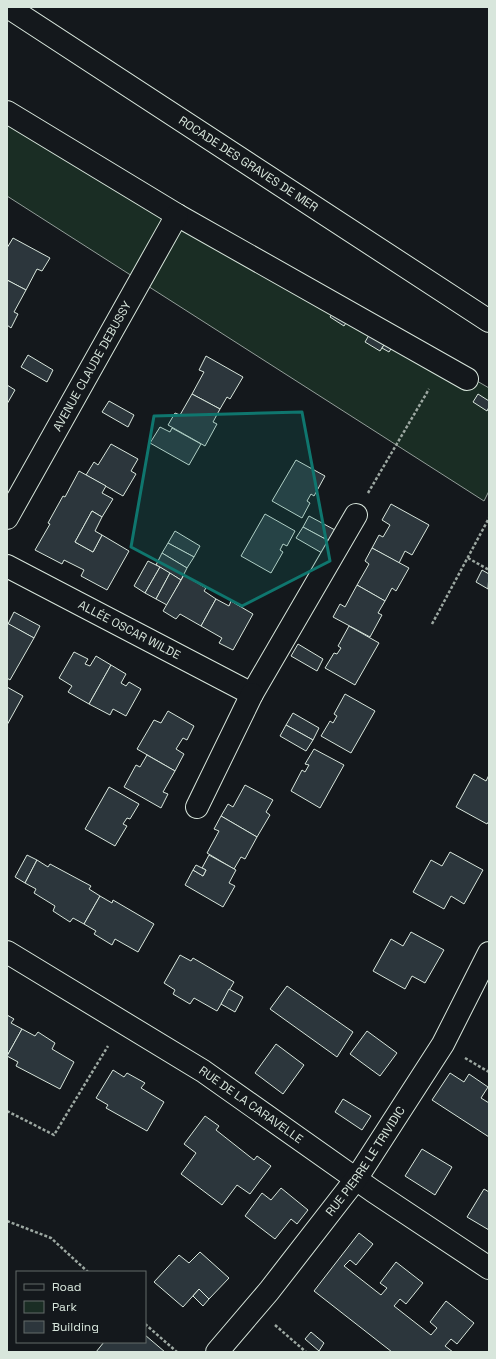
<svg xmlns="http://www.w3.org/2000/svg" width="496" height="1359" viewBox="0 0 496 1359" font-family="'Space Grotesk',sans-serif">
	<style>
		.green { fill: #1a2d24; stroke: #939e99 }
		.building { fill: #2c363c; stroke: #d8e6dc }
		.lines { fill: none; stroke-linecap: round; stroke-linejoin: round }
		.minor-casing { stroke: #d8e6dc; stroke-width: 24 }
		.major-casing { stroke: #d8e6dc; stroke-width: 24 }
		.path { stroke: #9da8a2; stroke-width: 2.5; stroke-dasharray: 3 2; stroke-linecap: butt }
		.minor { stroke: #14181c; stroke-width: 22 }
		.major { stroke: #14181c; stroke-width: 22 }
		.marked { fill: #0f766e; fill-opacity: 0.2; stroke: #0f766e; stroke-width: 3; stroke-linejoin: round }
		.labels { text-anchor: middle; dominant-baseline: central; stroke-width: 3; stroke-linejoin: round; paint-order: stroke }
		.street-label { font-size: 12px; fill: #d8e6dc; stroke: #14181c }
	</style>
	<rect width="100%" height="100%" fill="#14181c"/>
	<!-- green -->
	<polygon class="green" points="7,107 489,388 489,491 484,501 7,196"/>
	<!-- building -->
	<g class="building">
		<polygon points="13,238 50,258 42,271 37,269 26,290 7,280 7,248"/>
		<polygon points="7,280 26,290 14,312 18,314 11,328 7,325"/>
		<polygon points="335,309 349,318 344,326 330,317"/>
		<polygon points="372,330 387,340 380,351 365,342"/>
		<polygon points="387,340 394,344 389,352 382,348"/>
		<polygon points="28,355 53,370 47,382 21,367"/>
		<polygon points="206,356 243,377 230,399 227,397 220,409 192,394 204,372 199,370"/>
		<polygon points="7,385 15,390 7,404"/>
		<polygon points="192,394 220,409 213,422 217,424 205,446 168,425 175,413 180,415"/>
		<polygon points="478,394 489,401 489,407 487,411 473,402"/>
		<polygon points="109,401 134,415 128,427 102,412"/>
		<polygon points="160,427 170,432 172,428 201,444 189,465 150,443"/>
		<polygon points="111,444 138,459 131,471 136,474 123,496 86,475 94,462 98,465"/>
		<polygon points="296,460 325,476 314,496 311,494 307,501 310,503 302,518 272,501"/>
		<polygon points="79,471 106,486 102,493 113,499 102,517 92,511 75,542 93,552 102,535 129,551 107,590 81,576 84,570 64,560 62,564 35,550 50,524 48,523 63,496 65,497"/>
		<polygon points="391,504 429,525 412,555 405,551 399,563 372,548 379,535 383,537 390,525 382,520"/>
		<polygon points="92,511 102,517 95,531 102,535 93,552 75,542"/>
		<polygon points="265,514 295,531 287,546 283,544 280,550 283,552 271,573 241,556"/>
		<polygon points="309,516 335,530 329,541 303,527"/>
		<polygon points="303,527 329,541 322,553 296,538"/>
		<polygon points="175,531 200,546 194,557 168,543"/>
		<polygon points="168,543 194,557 187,568 162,553"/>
		<polygon points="372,548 409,568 396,591 392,588 385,601 357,585 369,564 365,561"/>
		<polygon points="162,553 187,568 181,580 156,565"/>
		<polygon points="148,561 160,567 145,593 134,586"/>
		<polygon points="160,567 170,573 156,599 145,593"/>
		<polygon points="482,570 489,574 488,589 476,582"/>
		<polygon points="170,573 181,580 167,605 156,599"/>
		<polygon points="184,575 206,588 204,591 216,599 201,626 180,614 176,619 163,611"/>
		<polygon points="357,585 385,601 378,613 382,615 370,637 333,617 340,604 345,607"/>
		<polygon points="216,599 229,606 231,601 253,614 233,650 219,643 222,638 201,626"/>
		<polygon points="14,612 40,626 34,638 8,624"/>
		<polygon points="7,623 34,638 10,680 7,678"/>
		<polygon points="349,626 379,643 355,685 325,668 334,653 337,654 341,648 338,646"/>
		<polygon points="298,644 323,659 317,671 291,656"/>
		<polygon points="74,652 88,659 85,664 90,666 96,656 111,665 89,704 68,692 72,686 59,678"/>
		<polygon points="111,665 126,674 121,683 126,686 129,682 141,689 126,716 113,709 110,715 89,704"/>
		<polygon points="7,687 23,696 7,725"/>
		<polygon points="345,694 375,711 351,753 321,736 330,721 333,723 337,716 334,714"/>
		<polygon points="168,711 194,726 187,740 183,738 176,749 184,754 175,771 137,749 154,720 161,723"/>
		<polygon points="293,713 319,728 313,740 286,725"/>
		<polygon points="286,725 313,740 306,751 280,736"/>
		<polygon points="314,749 344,765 320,808 291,791 302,770 305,772 309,765 305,764"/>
		<polygon points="147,755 175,771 163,792 168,794 161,808 124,787 136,765 140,767"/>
		<polygon points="474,774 486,781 489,775 489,821 487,824 456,807"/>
		<polygon points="245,785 273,800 266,812 270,815 257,837 221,816 228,804 233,807"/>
		<polygon points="109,787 139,804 130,819 127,818 123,824 127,826 115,846 85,829"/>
		<polygon points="221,816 257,837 245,859 241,857 234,869 207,853 219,831 214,829"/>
		<polygon points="450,852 483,870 464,904 451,896 444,909 413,892 431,860 442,866"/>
		<polygon points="27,855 37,860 25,883 15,877"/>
		<polygon points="209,855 236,870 229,883 235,886 223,907 185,885 193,870 203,876 206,870 202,868"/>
		<polygon points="37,860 48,867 50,864 91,886 89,889 100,896 84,924 73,918 70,922 53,911 55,906 34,893 36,889 25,883"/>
		<polygon points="196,865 206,870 203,876 193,870"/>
		<polygon points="100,896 112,903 113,900 154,924 138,952 115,939 112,945 94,934 96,931 84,924"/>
		<polygon points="411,932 444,950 425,983 412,976 405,989 373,971 391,939 403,946"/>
		<polygon points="180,955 191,961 193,958 234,982 217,1011 194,998 190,1004 173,994 175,990 164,983"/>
		<polygon points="287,986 353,1032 337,1057 270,1009"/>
		<polygon points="229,989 243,997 235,1012 221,1004"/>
		<polygon points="7,1015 14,1019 11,1023 22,1029 7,1056"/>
		<polygon points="22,1029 35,1036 38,1032 55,1043 52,1049 74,1062 60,1089 16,1066 18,1062 7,1056"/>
		<polygon points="367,1031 397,1053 380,1076 350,1054"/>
		<polygon points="276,1044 304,1065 283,1094 255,1073"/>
		<polygon points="113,1070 124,1077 127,1073 145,1083 141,1088 164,1102 147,1131 106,1108 108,1105 96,1098"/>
		<polygon points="450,1073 464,1082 469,1074 488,1087 481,1098 489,1103 489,1137 432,1100"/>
		<polygon points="343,1099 371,1116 362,1130 335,1112"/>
		<polygon points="205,1116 219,1126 216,1130 254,1160 257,1156 271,1166 250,1194 237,1185 222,1205 181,1174 196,1153 184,1144"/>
		<polygon points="422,1149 452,1167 435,1195 405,1176"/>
		<polygon points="281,1188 308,1210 297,1224 291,1219 275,1239 245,1216 262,1193 271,1200"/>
		<polygon points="484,1189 489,1192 489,1230 467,1217"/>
		<polygon points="359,1233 373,1244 356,1265 350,1260 344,1266 381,1295 387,1288 380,1283 396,1262 423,1283 406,1304 400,1299 394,1306 431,1335 437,1328 430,1322 446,1301 474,1323 457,1344 451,1339 445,1346 453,1352 392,1352 314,1291"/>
		<polygon points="200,1252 229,1278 209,1299 199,1289 183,1307 154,1282 179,1255 189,1263"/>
		<polygon points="199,1289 209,1299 203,1306 193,1296"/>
		<polygon points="311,1332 324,1343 319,1351 305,1339"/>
		<polygon points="145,1335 165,1352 96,1352 104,1342 145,1342"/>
	</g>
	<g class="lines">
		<defs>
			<g id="minor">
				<polyline points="7,112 177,215 467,379"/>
				<path id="s1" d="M7,518l170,-303"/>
				<path id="s2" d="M7,566l245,128 104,-179"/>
				<polyline points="197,807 252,694"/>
				<path id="s3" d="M7,952l196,119 170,120 116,77"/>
				<path id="s4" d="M217,1352l52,-61 87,-112 87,-135 46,-91"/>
			</g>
			<g id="major">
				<path id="s5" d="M8,7l481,314"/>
			</g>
		</defs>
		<!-- minor casing -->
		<use href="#minor" class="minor-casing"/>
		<!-- major casing -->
		<use href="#major" class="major-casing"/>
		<!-- path -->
		<g class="path">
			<polyline points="368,493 429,389"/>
			<polyline points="468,558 489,570"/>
			<polyline points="432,624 489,518"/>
			<polyline points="465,1058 489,1072"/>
			<polyline points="7,1111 54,1135 108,1046"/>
			<polyline points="7,1221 51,1238 88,1272"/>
			<polyline points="145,1324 177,1352"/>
			<polyline points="275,1325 306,1352"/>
		</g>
		<!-- minor -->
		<use href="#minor" class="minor"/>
		<!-- major -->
		<use href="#major" class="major"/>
	</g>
	<!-- marked area -->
	<path class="marked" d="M302,412l28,149 -88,45 -111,-59 23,-131z"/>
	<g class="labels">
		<!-- street labels -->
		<g class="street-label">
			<text stroke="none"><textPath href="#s5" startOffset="287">ROCADE DES GRAVES DE MER</textPath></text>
			<text stroke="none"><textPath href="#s1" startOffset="174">AVENUE CLAUDE DEBUSSY</textPath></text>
			<text stroke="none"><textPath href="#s2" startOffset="138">ALLÉE OSCAR WILDE</textPath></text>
			<text stroke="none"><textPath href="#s3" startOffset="288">RUE DE LA CARAVELLE</textPath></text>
			<text stroke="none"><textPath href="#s4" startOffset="242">RUE PIERRE LE TRIVIDIC</textPath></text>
		</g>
	</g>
	<!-- border -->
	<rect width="496" height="1359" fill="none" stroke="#d8e6dc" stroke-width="16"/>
	<!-- legend -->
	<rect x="16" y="1271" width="130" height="72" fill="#14181c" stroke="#626a69"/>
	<rect x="24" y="1284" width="20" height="6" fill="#14181c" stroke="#626a69"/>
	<text x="52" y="1291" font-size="12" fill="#d8e6dc">Road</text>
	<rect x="24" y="1301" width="20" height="12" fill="#1a2d24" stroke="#626a69"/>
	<text x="52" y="1311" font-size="12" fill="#d8e6dc">Park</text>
	<rect x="24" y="1321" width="20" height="12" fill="#2c363c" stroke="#626a69"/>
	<text x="52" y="1331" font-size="12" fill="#d8e6dc">Building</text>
</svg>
